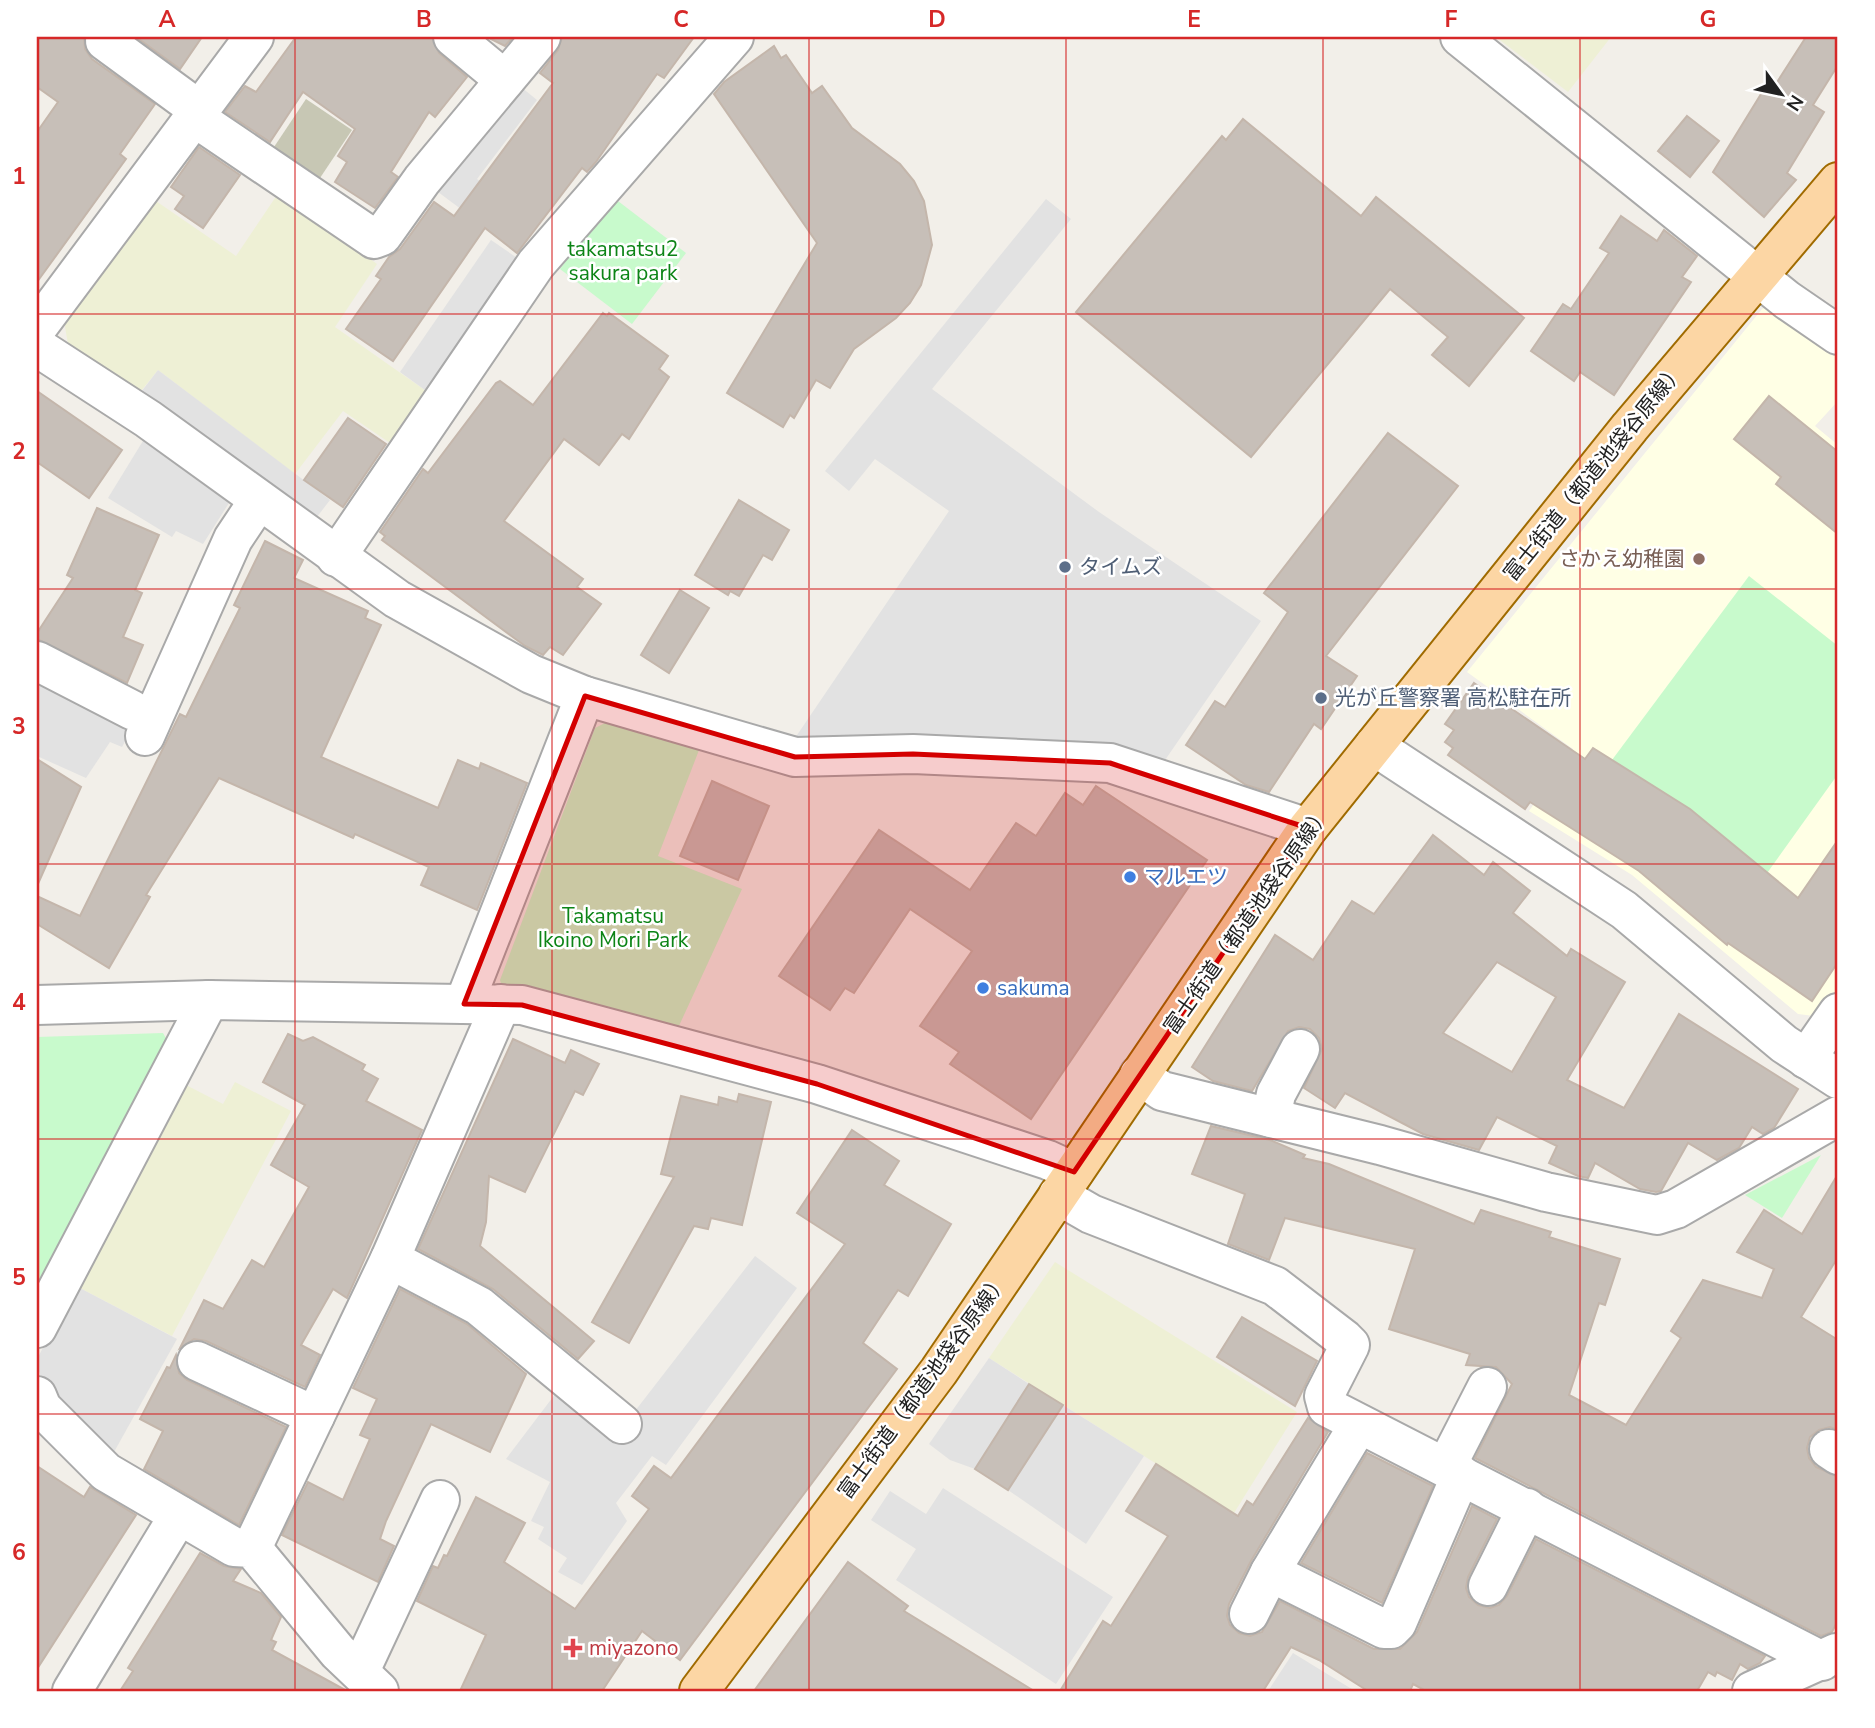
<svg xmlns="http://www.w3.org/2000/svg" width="1875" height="1728" viewBox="0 0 1875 1728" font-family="'Nunito Sans','Noto Sans JP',sans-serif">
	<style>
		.education { fill: #ffffe5 }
		.construction { fill: #c7c7b4 }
		.farmland { fill: #eef0d5 }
		.park { fill: #c8facc }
		.parking { fill: #e2e2e2 }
		.building { fill: #c7bfb8; stroke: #c4b6ab; stroke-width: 2; fill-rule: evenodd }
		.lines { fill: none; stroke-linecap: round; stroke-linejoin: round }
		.minor-casing { stroke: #a9a9a9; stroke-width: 42 }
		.major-casing { stroke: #a06b00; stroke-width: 42 }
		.minor { stroke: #fff; stroke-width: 38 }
		.major { stroke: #fcd6a4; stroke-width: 38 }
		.marked { fill: #d40000; fill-opacity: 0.2; stroke: #d40000; stroke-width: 5; stroke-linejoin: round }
		.grid { fill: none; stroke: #d62828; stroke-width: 2; stroke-opacity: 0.55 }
		.education-dot { fill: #8d6e63; stroke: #fff; stroke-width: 2.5 }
		.service-dot { fill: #5c6f8a; stroke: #fff; stroke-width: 2.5 }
		.shop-dot { fill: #3f7fe0; stroke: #fff; stroke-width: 2.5 }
		.health-dot { fill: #e0444e; stroke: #fff; stroke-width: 2.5 }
		.labels { text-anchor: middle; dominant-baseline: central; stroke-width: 5; stroke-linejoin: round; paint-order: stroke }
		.park-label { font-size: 21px; fill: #0c8416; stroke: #fff }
		.street-label { font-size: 21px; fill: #222; stroke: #fff }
		.education-label { font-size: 21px; fill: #785e54; stroke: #fff; text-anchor: end }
		.service-label { font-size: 21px; fill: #4e5e75; stroke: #fff; text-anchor: start }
		.shop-label { font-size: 21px; fill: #366cbe; stroke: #fff; text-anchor: start }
		.health-label { font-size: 21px; fill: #be3a42; stroke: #fff; text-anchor: start }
		.neatline { fill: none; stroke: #d62828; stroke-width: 2.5 }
		.grid-label { font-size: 23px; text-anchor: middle; font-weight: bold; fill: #d62828 }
	</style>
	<rect width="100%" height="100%" fill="#f2efe9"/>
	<!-- education -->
	<polygon class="education" points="1773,305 1838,351 1838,401 1815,426 1838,445 1838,1019 1798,1014 1632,875 1529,811 1573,749 1467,672 1762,309"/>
	<!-- construction -->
	<polygon class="construction" points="306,99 352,130 316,184 270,153"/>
	<!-- farmland -->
	<g class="farmland">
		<polygon points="1496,37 1611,37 1568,92"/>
		<polygon points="279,192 377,264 335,327 429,393 393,445 343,411 295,474 158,370 137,396 69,350 64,321 153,199 236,256"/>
		<polygon points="235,1082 291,1111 172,1336 76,1286 184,1084 223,1104"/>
		<polygon points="1055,1262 1297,1412 1234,1513 989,1358"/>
	</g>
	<!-- park -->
	<g class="park">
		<polygon points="614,198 686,253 632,324 560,269"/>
		<polygon points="1749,576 1838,646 1838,774 1765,876 1609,764"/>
		<polygon points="609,721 701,745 658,856 742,889 678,1028 503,990 500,980 595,728"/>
		<polygon points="163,1033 172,1049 37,1306 37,1037"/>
		<polygon points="1821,1155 1782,1218 1745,1195"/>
	</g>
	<!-- parking -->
	<g class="parking">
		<polygon points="515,82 537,100 477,179 501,197 481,224 434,189"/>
		<polygon points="1046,199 1071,219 932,389 1099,512 1261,621 1163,763 793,741 949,511 875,459 849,491 825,471"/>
		<polygon points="491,240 520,260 429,393 400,372"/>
		<polygon points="158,370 330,500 310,526 138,396"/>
		<polygon points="146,436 234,495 203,544 176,531 172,537 108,498"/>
		<polygon points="37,681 130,732 122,747 110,742 86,778 37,756"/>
		<polygon points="755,1256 797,1288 666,1465 652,1456 616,1503 627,1521 582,1585 558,1572 567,1558 538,1539 544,1527 531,1521 550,1482 506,1459 559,1389 618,1433"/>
		<polygon points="76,1286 177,1339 109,1461 48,1399 37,1365 37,1359"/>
		<polygon points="989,1358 1029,1384 975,1469 950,1460 929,1444"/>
		<polygon points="1063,1405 1144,1456 1086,1544 1008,1490"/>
		<polygon points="943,1488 1113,1597 1056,1684 896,1580 916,1549 871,1520 890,1491 926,1514"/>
		<polygon points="1293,1653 1355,1691 1268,1691"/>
	</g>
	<!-- building -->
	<g class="building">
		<polygon points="37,37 84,37 85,49 92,59 155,104 120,154 126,159 37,282 37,132 58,102 37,87"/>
		<polygon points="136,37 202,37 180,69"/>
		<polygon points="296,37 432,37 439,53 467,77 435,117 429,112 391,172 398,177 375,208 335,182 347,162 338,156 355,129 303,92 270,142 225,112 245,86 256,92"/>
		<polygon points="487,37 513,37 505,46"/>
		<polygon points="562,37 694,37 664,78 657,74 596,162 587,172 582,168 517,253 485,228 393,361 346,329 381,279 376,276 389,257 400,249 434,202 454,216 553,83 540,73 558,50"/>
		<polygon points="1806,37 1838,37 1838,65 1813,105 1824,112 1787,173 1796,180 1764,217 1713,172 1766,86 1772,90"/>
		<polygon points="774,46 781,58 786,55 812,93 822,86 852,128 900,164 914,181 924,201 932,245 921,285 910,303 896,318 854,349 830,388 816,380 794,418 790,415 783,427 727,393 817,243 714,94 724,82"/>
		<polygon points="1687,116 1719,141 1690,177 1658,151"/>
		<polygon points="1243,119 1361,216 1376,197 1524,318 1469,386 1432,355 1448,337 1390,289 1251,457 1076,312 1222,136 1226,140"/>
		<polygon points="199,147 240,175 203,228 175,209 184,196 171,187"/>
		<polygon points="1621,216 1657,241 1664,230 1697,256 1682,277 1691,282 1614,395 1580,372 1574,381 1531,351 1563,304 1571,309 1609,253 1600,248"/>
		<polygon points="603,313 607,316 609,313 668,356 659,369 669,377 629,439 622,434 599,465 564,439 504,521 583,579 577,587 601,604 563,655 550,647 543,655 525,646 382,540 385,536 380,532 423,469 428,473 496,383 500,381 533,405"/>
		<polygon points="37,391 122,450 89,498 37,462"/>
		<polygon points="1769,396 1838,452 1838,534 1776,484 1781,477 1734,439"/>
		<polygon points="348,418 386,444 343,507 304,480"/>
		<polygon points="1388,433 1458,486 1326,656 1357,676 1321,729 1314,724 1269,792 1246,785 1186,745 1215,701 1225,707 1288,612 1264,593"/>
		<polygon points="739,500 789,530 772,560 763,555 739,596 730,591 728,595 695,575"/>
		<polygon points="97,508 159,535 135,590 142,593 123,637 143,645 127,683 37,639 37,633 73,578 67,575"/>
		<polygon points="265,541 303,560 294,578 368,611 365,618 381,625 321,757 438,808 458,760 479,769 481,763 527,783 477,910 421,885 429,867 355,834 353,838 219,778 146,895 150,897 109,968 37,924 37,896 80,916 180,714 186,717 221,646 240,608 234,605"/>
		<polygon points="680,590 709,608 669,673 641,655"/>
		<polygon points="1474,683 1585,759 1593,748 1690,809 1798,898 1838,840 1838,962 1812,1001 1728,943 1727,945 1639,871 1530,802 1525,809 1448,755 1453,748 1445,742 1454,730 1445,724"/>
		<polygon points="37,759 81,787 37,886"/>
		<polygon points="712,781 769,806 738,880 680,856"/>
		<polygon points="1096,786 1207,860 1031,1119 950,1064 959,1052 920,1026 972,951 910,909 854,993 845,988 830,1010 779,976 879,830 970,890 1016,823 1036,836 1065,793 1083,805"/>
		<path d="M1433,835l51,40 9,-13 37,29 -17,22 54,43 4,-7 54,33 -58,98 57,28 55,-94 119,75 -24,39 -11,6 -11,-7 -13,21 -22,12 -29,-17 -27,48 -5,1 -16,-3 -45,-26 -7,15 -10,-2 -29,-13 8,-17 -60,-29 -18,33 -56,-16 -78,-41 -10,15 -31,-20 18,-39 -3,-11 -9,-9 -11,-2 -11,4 -36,60 -39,-10 -21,-14 83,-132 38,25 39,-59 22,13zM1497,962l59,35 -44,75 -69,-39z"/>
		<polygon points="288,1034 303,1041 313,1037 365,1065 362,1070 378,1079 366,1101 422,1130 347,1298 333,1289 301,1345 320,1355 305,1387 206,1341 194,1339 180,1348 204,1300 223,1309 252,1260 264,1267 309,1187 271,1165 305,1105 263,1082"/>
		<polygon points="513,1039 565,1063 571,1050 599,1064 583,1095 575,1091 525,1192 489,1176 486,1222 480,1246 594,1341 578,1359 493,1289 418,1249"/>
		<polygon points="739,1094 771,1102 742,1225 711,1218 708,1229 694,1226 629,1343 592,1322 674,1177 661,1174 681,1096 718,1105 719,1097 737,1102"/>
		<polygon points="1211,1126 1270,1140 1305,1155 1303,1158 1329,1164 1474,1224 1481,1210 1551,1232 1549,1237 1620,1259 1605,1305 1599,1303 1569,1395 1626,1425 1681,1338 1671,1331 1703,1280 1762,1298 1774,1269 1737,1252 1764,1210 1802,1234 1838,1174 1838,1257 1801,1317 1838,1340 1838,1430 1830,1427 1819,1430 1810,1437 1807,1448 1809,1458 1816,1467 1838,1477 1838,1620 1832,1632 1821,1636 1475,1458 1512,1384 1496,1367 1466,1365 1470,1354 1389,1329 1415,1249 1285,1218 1269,1260 1228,1244 1245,1194 1192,1174"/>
		<polygon points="852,1130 899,1161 884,1185 951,1224 908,1296 898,1290 863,1343 897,1369 680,1660 642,1631 602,1691 460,1691 486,1635 417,1601 433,1566 438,1568 444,1555 447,1556 476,1497 525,1523 504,1562 575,1609 649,1509 632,1496 654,1466 671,1478 845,1244 797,1213"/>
		<polygon points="400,1289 467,1324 526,1374 490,1452 431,1424 386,1521 380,1539 394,1546 378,1582 282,1535 308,1482 343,1500 370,1439 360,1435 377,1399 353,1388"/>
		<polygon points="1242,1317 1317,1361 1295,1406 1217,1357"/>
		<polygon points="176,1355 179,1373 187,1380 286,1427 239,1525 144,1469 163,1431 140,1419 167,1367 170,1368"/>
		<polygon points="1029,1384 1063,1405 1008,1490 975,1469"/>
		<polygon points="1308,1418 1328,1432 1251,1561 1229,1604 1227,1616 1230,1625 1239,1633 1250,1636 1262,1632 1280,1601 1374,1649 1400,1649 1417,1632 1472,1506 1497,1519 1468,1577 1466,1588 1469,1597 1478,1605 1490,1608 1499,1605 1507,1596 1536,1539 1765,1656 1760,1663 1748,1669 1740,1664 1732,1680 1717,1672 1715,1676 1708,1672 1697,1691 1426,1691 1413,1684 1410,1691 1368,1691 1319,1660 1291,1647 1263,1691 1060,1691 1103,1621 1111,1626 1168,1536 1126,1511 1156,1464 1238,1516 1247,1501 1253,1505"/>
		<polygon points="1367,1453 1433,1486 1382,1603 1301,1563"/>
		<polygon points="37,1466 84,1497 90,1487 136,1515 37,1669"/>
		<polygon points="200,1553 224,1566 241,1569 233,1581 261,1593 281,1617 271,1640 276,1642 272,1650 347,1691 120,1691 133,1671 128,1668"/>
		<polygon points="848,1562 908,1606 904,1611 1034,1691 754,1691"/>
	</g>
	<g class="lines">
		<defs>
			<g id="minor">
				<polyline points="453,37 505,80"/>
				<polyline points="1460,37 1787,300 1838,335"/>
				<polyline points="105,41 199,110"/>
				<polyline points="194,117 374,239 382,236 422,180 541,37"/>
				<polyline points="37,328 254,37"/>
				<polyline points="37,347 148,419 397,599 531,674 585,696 795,757 913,754 1110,763 1308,828"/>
				<polyline points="336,557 536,264 734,37"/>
				<polyline points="37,661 132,710"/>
				<polyline points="145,736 233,539 259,500"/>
				<polyline points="1374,746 1624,910 1784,1044 1838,1079"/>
				<polyline points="464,1004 585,696"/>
				<polyline points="37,1005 209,1000 522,1005 817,1084 1048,1160 1074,1172"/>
				<polyline points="1806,1059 1838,1013"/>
				<polyline points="1139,1075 1162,1091 1380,1145 1546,1192 1657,1215 1676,1209 1838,1116"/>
				<polyline points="1271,1118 1276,1094 1300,1049"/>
				<polyline points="1058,1195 1091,1214 1275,1286 1344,1339 1350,1345 1324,1396 1327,1407 1822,1661"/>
				<polyline points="390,1259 479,1306 622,1424"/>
				<polyline points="37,1328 209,1000"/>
				<polyline points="197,1361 315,1416"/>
				<polyline points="37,1396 42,1408 106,1472 234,1547 252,1548 338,1652 379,1691"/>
				<polyline points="1829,1449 1838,1455"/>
				<polyline points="1446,1467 1487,1387"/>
				<polyline points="252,1548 390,1259 501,1004"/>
				<polyline points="1270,1572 1384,1629 1391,1629 1397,1623 1461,1475"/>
				<polyline points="1488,1586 1527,1508"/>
				<polyline points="1249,1614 1270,1572 1359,1424"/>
				<polyline points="360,1671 440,1500"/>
				<polyline points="72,1691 179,1515"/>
				<polyline points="1752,1691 1836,1653"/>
			</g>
			<polyline id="major" points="699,1691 939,1371 1308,828 1630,427 1838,182"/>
		</defs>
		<!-- minor casing -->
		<use href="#minor" class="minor-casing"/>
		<!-- major casing -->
		<use href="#major" class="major-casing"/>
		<!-- minor -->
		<use href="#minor" class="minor"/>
		<!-- major -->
		<use href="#major" class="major"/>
	</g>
	<!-- marked area -->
	<path class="marked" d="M585,696l210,61 118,-3 197,9 198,65 -234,344 -257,-88 -295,-79 -58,-1z"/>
	<!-- grid -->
	<path class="grid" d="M295,37v1654M552,37v1654M809,37v1654M1066,37v1654M1323,37v1654M1580,37v1654M37,314h1801M37,589h1801M37,864h1801M37,1139h1801M37,1414h1801"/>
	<!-- markers -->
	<circle class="education-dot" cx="1699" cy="559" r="7"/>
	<g class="service-dot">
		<circle cx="1065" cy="567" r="7"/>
		<circle cx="1321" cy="698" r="7"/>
	</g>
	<g class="shop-dot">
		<circle cx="1130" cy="877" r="7"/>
		<circle cx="983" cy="988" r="7"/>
	</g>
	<path class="health-dot" d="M569.5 1637.5h7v7h7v7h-7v7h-7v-7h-7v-7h7z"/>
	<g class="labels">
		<!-- park labels -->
		<g class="park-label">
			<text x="623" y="249">takamatsu2<tspan x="623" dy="24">sakura park</tspan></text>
			<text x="613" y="916">Takamatsu<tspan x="613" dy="24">Ikoino Mori Park</tspan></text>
		</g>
		<!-- street labels -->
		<g class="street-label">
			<text transform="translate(1594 472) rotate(-51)">富士街道（都道池袋谷原線）</text>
			<text transform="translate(1247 920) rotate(-55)">富士街道（都道池袋谷原線）</text>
			<text transform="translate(923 1386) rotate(-54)">富士街道（都道池袋谷原線）</text>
		</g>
		<!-- education labels -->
		<g class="education-label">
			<text x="1685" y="559">さかえ幼稚園</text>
		</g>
		<!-- service labels -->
		<g class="service-label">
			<text x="1079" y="567">タイムズ</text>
			<text x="1335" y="698">光が丘警察署 高松駐在所</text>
		</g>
		<!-- shop labels -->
		<g class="shop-label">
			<text x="1144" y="877">マルエツ</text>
			<text x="997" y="988">sakuma</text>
		</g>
		<!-- health labels -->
		<g class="health-label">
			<text x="589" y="1648">miyazono</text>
		</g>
	</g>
	<!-- border -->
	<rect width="1875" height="1728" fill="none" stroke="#ffffff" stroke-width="77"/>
	<!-- north arrow -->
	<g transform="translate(1781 94) rotate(123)" stroke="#ffffff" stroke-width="5" paint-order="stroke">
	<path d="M0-5L12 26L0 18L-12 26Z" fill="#222222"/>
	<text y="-10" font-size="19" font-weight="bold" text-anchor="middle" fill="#222222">N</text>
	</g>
	<rect x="38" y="38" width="1798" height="1652" class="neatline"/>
	<g class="grid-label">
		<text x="167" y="27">A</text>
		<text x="424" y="27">B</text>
		<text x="681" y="27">C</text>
		<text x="937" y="27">D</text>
		<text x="1194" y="27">E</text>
		<text x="1451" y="27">F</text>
		<text x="1708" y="27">G</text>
		<text x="19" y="184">1</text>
		<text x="19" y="459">2</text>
		<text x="19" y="734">3</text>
		<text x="19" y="1010">4</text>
		<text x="19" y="1285">5</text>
		<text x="19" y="1560">6</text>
	</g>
</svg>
